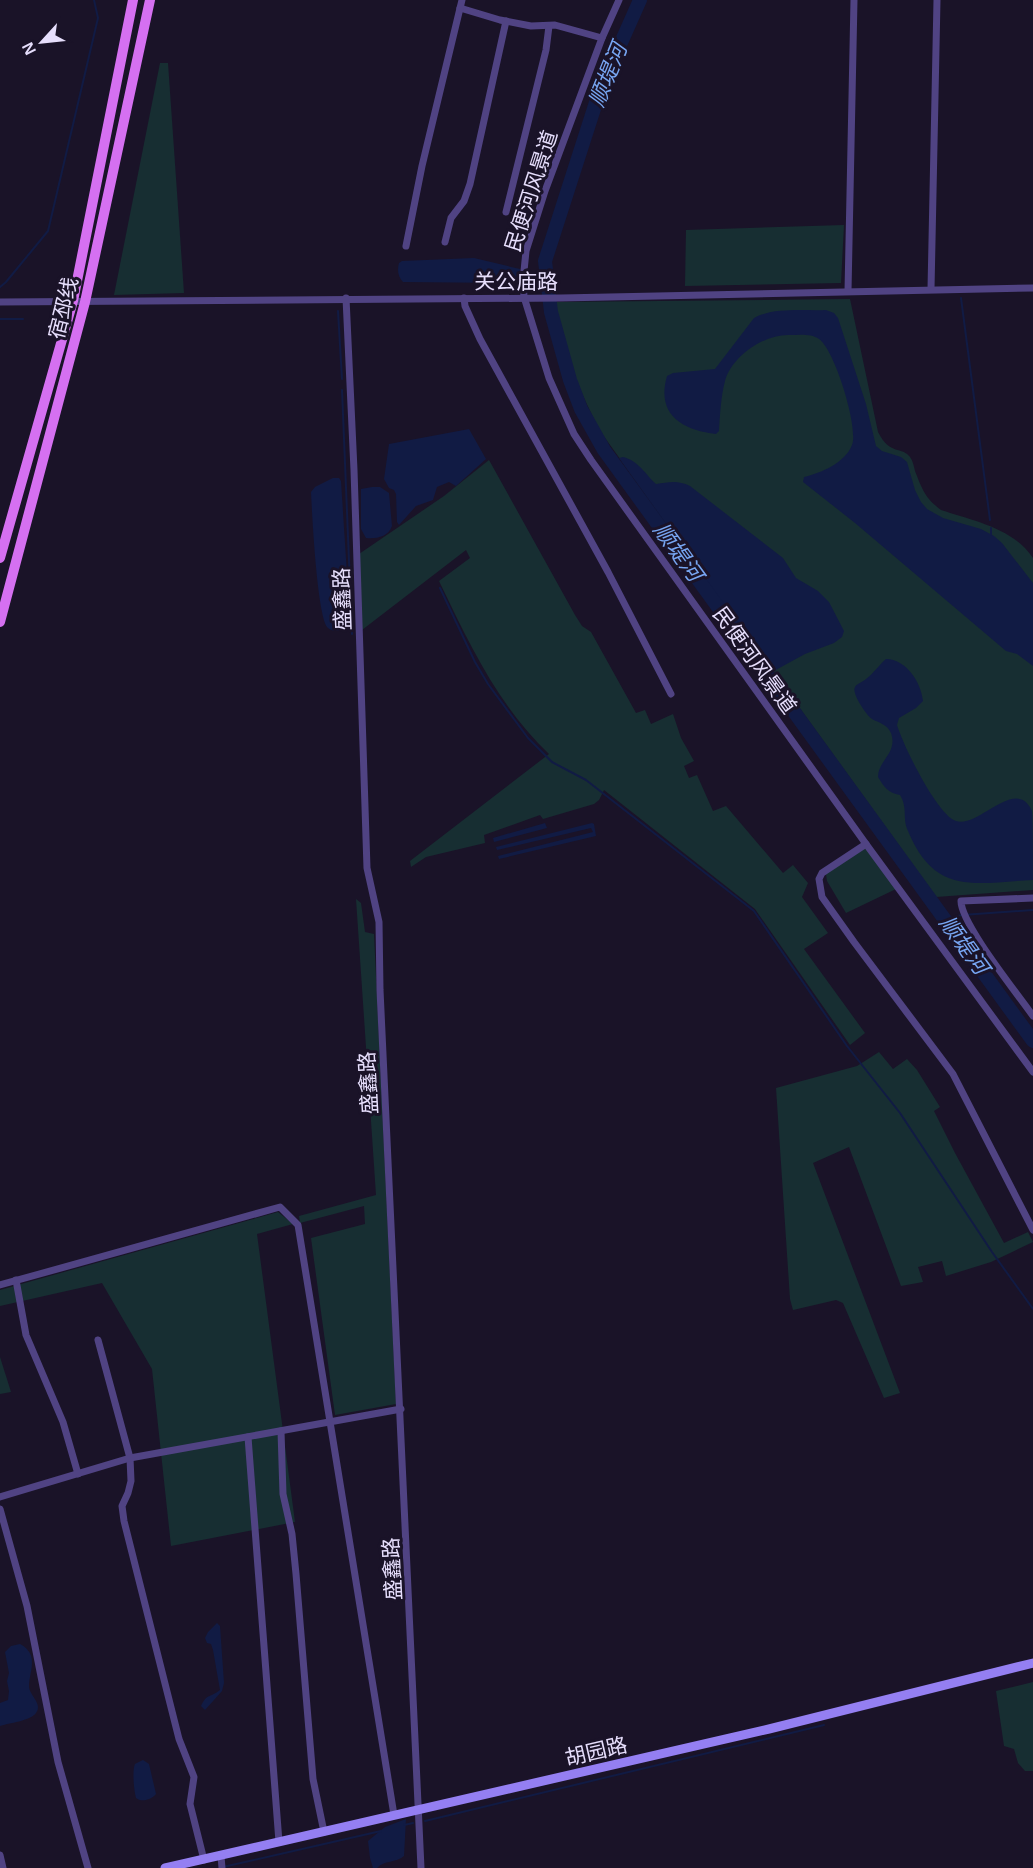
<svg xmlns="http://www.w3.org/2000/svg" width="1033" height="1868" viewBox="0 0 1033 1868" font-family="Helvetica,'Noto Sans SC',sans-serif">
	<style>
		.green { fill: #172e32 }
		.water { fill: #111b44 }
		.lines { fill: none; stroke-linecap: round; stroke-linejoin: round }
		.stream { stroke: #111b44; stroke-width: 2 }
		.river { stroke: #111b44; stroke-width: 14 }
		.street { stroke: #504383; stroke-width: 7 }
		.secondary { stroke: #947ff2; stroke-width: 9 }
		.primary { stroke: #d570f1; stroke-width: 10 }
		.labels { text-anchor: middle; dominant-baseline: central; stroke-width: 6; stroke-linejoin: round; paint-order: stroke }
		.street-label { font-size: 21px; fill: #e6defc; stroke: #1a1328 }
		.water-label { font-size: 22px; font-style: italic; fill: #77a5f1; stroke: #1a1328 }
	</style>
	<rect width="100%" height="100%" fill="#1a1328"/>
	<!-- green -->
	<g class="green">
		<polygon points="160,63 168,63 184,293 114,295"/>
		<polygon points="844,225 841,283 685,286 686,230"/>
		<path d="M850,299l28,133c12,24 24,14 32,25 3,4 4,10 5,14 7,18 10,27 26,39 33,11 72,18 92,48v332l-97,7 -336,-466c-19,-38 -42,-87 -44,-129z"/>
		<path d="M489,460l86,155 7,11 9,6 45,81 9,-3 6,14 22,-10 8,24 13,23 -10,5 5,12 8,-3 16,36 13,-5 57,67 10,-8 15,18 -6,14 26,36 -24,16 61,84 -15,12 -95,-136 -151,-119 -5,10 -5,4 -51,15 -3,-4 -56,20 1,8 -59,14 -15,10 -1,-6 139,-107c-51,-48 -80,-111 -110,-173l31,-23 -4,-8 -104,80 -3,-76 85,-58z"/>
		<polygon points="866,847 896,889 846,913 827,881 826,874"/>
		<polygon points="356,899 361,903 365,932 374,934 396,1404 335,1415 311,1238 365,1224 364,1206 300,1223 299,1216 376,1195"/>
		<polygon points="879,1052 893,1069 907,1059 917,1070 940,1107 934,1111 955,1153 1004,1243 1028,1232 1033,1242 991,1262 946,1276 942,1261 918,1267 923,1282 901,1286 849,1147 813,1163 900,1393 884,1398 843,1303 836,1300 793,1310 790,1299 776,1088 857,1066"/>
		<polygon points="278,1212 293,1224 257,1234 295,1522 171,1546 152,1369 102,1283 0,1306 0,1290"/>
		<polygon points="0,1357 11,1392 0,1394"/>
		<polygon points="1033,1682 1033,1771 1025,1771 1018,1763 1014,1749 1004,1746 996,1691"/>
	</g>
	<!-- water -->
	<g class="water">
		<path d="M474,258l46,11 -2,14 -115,-1c-5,-5 -6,-12 -4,-19l3,-2z"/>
		<path d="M826,310l8,3 4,5 28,86 10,42 6,5 19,6 6,5 8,28 6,12 6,7 16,9 38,11 13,7 8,7 31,40v83l-16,-12 -11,-3 -151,-128 -52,-41 1,-5c17,-4 41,-14 48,-32 7,-16 -17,-95 -33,-106 -8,-6 -21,-4 -31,-4 -25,0 -56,21 -63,46 -4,15 -5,33 -6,50l-3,3c-35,-4 -60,-20 -49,-58l6,-3 42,-4 39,-51c20,-11 49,-7 72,-8z"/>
		<polygon points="469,429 486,459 456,486 449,482 437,487 433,500 416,506 399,525 397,522 396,494 394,490 389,488 384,479 389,444"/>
		<path d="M623,457c16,4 22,17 33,27 13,-2 22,-4 34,2l93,72 13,20 22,13 11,11 15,29 -2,6 -8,6 -29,11 -33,18 -153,-214z"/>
		<path d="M333,478h6l2,3 9,140 -1,7c-7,3 -17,5 -22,-1 -10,-13 -15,-113 -16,-135l4,-5z"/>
		<path d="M372,487h8l9,6 3,33c-4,11 -16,13 -26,12l-5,-9v-40z"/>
		<path d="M886,659c20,0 35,23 37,42l-7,7 -17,10 -2,7c6,20 40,90 59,96 22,8 60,-46 76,-10 1,7 1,58 1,69 -59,3 -98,16 -125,-49 -6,-13 0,-23 -8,-36 -12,-2 -16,-8 -22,-18 0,-17 20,-24 13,-44 -4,-9 -12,-10 -19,-14 -5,-3 -21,-26 -17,-32 1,-3 8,-5 11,-8 8,-6 13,-14 20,-20z"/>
		<polygon points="545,823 547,828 494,842 493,838"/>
		<polygon points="592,823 594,824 596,836 499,859 498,856 593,832 591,828 497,850 496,847"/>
		<path d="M217,1623l3,3 4,57 -2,8 -17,19 -4,-4c6,-13 9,-8 19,-16l-7,-40 -2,-6 -4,-1 -2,-5 3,-6z"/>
		<path d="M20,1644c20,11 9,27 9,43 1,9 14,17 7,26 -6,8 -27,10 -36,13v-23l8,-3 1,-9 -2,-10 2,-8 -4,-21 6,-6z"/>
		<path d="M143,1760l6,4 7,30c-4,5 -14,9 -20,4 -2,-7 -4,-28 -1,-34z"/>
		<path d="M406,1819l-2,37c-8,7 -20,4 -27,12h-4l-3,-10 -2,-17 17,-14z"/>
	</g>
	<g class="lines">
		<!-- stream -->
		<g class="stream">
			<polyline points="0,287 6,282 48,231 98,18 94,0"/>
			<polyline points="961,298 990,520"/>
			<polyline points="338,311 342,379"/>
			<polyline points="0,319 23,319"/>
			<polyline points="342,390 352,634"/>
			<polyline points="991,535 991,528"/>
			<polyline points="440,588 475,662 488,684 528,738 552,762 586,780 754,911 847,1046 900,1113 992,1252 1033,1309"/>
			<polyline points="946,919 962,915 1033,910"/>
			<polyline points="425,1821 824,1725"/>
			<polyline points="404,1825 413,1823"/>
			<polyline points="223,1867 381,1831"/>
		</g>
		<!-- river -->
		<polyline class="river" points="640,0 600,90 545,261 551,312 570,380 581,409 604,450 1033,1041"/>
		<!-- street -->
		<g class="street">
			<polyline points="619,0 602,38 545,191 526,251 523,281 524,297 549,378 574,434 591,460 866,844 1033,1072"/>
			<polyline points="460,8 500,20 531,26 555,25 602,38"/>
			<polyline points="506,212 546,50 549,26"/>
			<polyline points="445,242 451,218 464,201 470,184 506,21"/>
			<polyline points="406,246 422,166 462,0"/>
			<polyline points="931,289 937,0"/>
			<polyline points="848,291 854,0"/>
			<polyline points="346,298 354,470 367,868 379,922 380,990 421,1868"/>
			<polyline points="464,298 465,306 480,339 608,572 671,694"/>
			<polyline points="0,302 561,298 1033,288"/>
			<polyline points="866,844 822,873 819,879 822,897 854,942 953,1074 1033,1230"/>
			<path d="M1033,898l-72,3c0,23 56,92 72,115"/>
			<polyline points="16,1280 26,1335 63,1422 78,1474"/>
			<polyline points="0,1285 280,1207 298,1225 394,1815"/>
			<polyline points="98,1340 130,1458 131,1481 128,1493 122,1506 124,1521 179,1739 194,1777 190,1804 204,1860"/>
			<polyline points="281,1431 283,1494 292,1534 296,1574 313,1779 324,1832"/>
			<polyline points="248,1437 279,1842"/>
			<polyline points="0,1497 130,1458 401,1409"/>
			<polyline points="0,1509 27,1606 58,1762 88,1868"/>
			<polyline points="0,1855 3,1868"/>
			<polyline points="221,1856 222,1868"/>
		</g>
		<!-- secondary -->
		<polyline class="secondary" points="165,1868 769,1729 1033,1663"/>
		<!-- primary -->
		<g class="primary">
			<polyline points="0,558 73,301 133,0"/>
			<polyline points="0,622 85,302 150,0"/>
		</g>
	</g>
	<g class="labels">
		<!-- street labels -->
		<g class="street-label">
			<text transform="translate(531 191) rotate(-72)">民便河风景道</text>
			<text x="516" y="281">关公庙路</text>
			<text transform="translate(63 308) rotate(-76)">宿邳线</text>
			<text transform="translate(342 599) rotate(-92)">盛鑫路</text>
			<text transform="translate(755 660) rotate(54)">民便河风景道</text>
			<text transform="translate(368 1083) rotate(-93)">盛鑫路</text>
			<text transform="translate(392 1569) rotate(-93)">盛鑫路</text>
			<text transform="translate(596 1751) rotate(-13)">胡园路</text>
		</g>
		<!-- water labels -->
		<g class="water-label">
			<text transform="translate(608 75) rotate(-68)">顺堤河</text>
			<text transform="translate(678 552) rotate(54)">顺堤河</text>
			<text transform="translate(964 945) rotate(54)">顺堤河</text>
		</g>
	</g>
	<!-- north arrow -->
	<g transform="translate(42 42) rotate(243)" stroke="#1a1328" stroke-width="4.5" paint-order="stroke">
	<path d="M0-4.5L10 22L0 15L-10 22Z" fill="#e6defc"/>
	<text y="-9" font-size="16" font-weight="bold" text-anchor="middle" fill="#e6defc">N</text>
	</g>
</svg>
